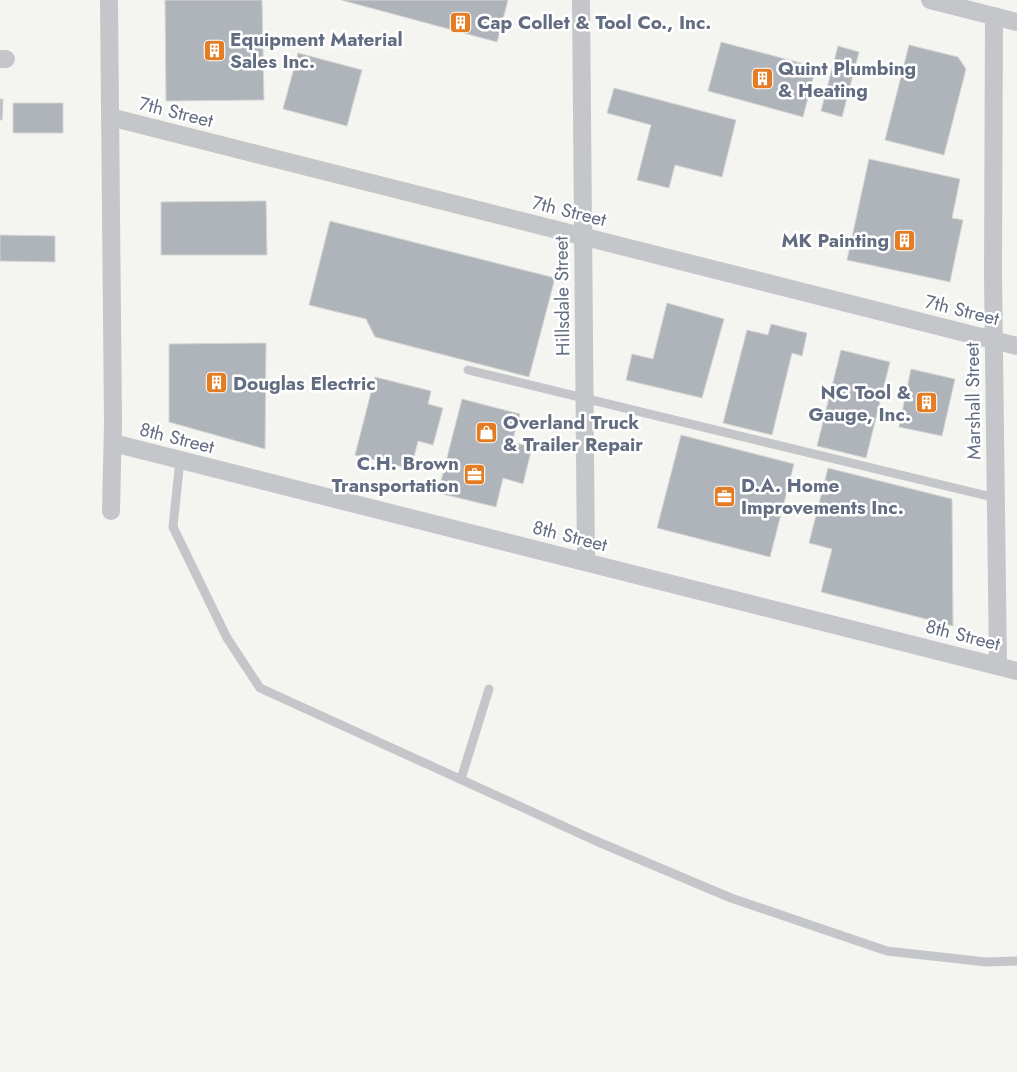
<svg xmlns="http://www.w3.org/2000/svg" width="1017" height="1072" viewBox="0 0 1017 1072" font-family="Jost,sans-serif">
	<style>
		.building { fill: #afb3ba; stroke: #d5d6d3 }
		.lines { fill: none; stroke-linecap: round; stroke-linejoin: round }
		.service { stroke: #c4c6ca; stroke-width: 9 }
		.minor { stroke: #c4c6ca; stroke-width: 18 }
		.labels { text-anchor: middle; dominant-baseline: central; stroke-width: 5; stroke-linejoin: round; paint-order: stroke }
		.poi-label { font-size: 19px; font-weight: bold; fill: #636d82; stroke: #fff; text-anchor: start }
		.street-label { font-size: 19px; fill: #636d82; stroke: #fff }
	</style>
	<rect width="100%" height="100%" fill="#f4f5f0"/>
	<!-- building -->
	<g class="building">
		<polygon points="165,0 262,0 264,100 166,101"/>
		<polygon points="341,0 508,0 497,42"/>
		<polygon points="721,42 816,67 803,117 708,91"/>
		<polygon points="909,45 958,57 966,69 944,155 885,140"/>
		<polygon points="838,46 859,52 842,117 821,111"/>
		<polygon points="298,53 362,70 347,126 283,109"/>
		<polygon points="614,88 736,120 722,177 675,165 669,188 637,180 651,125 607,113"/>
		<polygon points="0,99 3,99 2,120 0,120"/>
		<rect x="13" y="103" width="50" height="30"/>
		<polygon points="869,159 960,179 952,218 963,220 950,282 847,260"/>
		<polygon points="266,201 267,255 161,255 161,202"/>
		<polygon points="330,221 555,278 529,377 375,337 366,319 309,305"/>
		<polygon points="0,235 55,236 55,262 0,261"/>
		<polygon points="667,303 724,319 702,398 626,380 632,354 653,359"/>
		<polygon points="771,324 807,333 802,356 792,353 772,435 723,423 747,330 768,335"/>
		<polygon points="266,343 265,449 169,422 169,344"/>
		<polygon points="841,350 890,362 866,458 817,446"/>
		<polygon points="911,369 955,379 942,436 899,427"/>
		<polygon points="375,377 431,391 428,404 443,408 433,445 418,441 411,469 355,455"/>
		<polygon points="462,399 520,414 512,442 532,447 523,484 503,478 496,507 438,493"/>
		<polygon points="681,435 794,464 770,557 657,528"/>
		<polygon points="828,468 952,499 953,626 821,592 832,549 809,543"/>
	</g>
	<g class="lines">
		<!-- service -->
		<g class="service">
			<polyline points="468,370 996,498"/>
			<polyline points="180,460 173,527 227,638 260,688 596,841 731,898 887,951 986,962 1017,961"/>
			<polyline points="461,779 489,689"/>
		</g>
		<!-- minor -->
		<g class="minor">
			<polyline points="109,0 113,423 111,511"/>
			<polyline points="581,0 586,562"/>
			<polyline points="930,0 1017,22"/>
			<polyline points="994,16 993,275 998,666"/>
			<polyline points="0,59 6,59"/>
			<polyline points="110,117 1017,346"/>
			<polyline points="113,443 1017,671"/>
		</g>
	</g>
	<!-- icons -->
	<defs>
		<symbol id="building-square" viewBox="-11 -11 22 22"><rect x="-9" y="-9" width="18" height="18" rx="4" fill="#e37c22" stroke="#fff"/><path d="M-4-6H4V6H1V3H-1V6H-4ZM-2.5-4.3h1.7v1.8h-1.7ZM.8-4.3h1.7v1.8H.8ZM-2.5-1h1.7V.8h-1.7ZM.8-1h1.7V.8H.8Z" fill="#fff"/></symbol>
		<symbol id="shop-square" viewBox="-11 -11 22 22"><rect x="-9" y="-9" width="18" height="18" rx="4" fill="#e37c22" stroke="#fff"/><path d="M-5-2.5h2.3a2.7 3.5 0 0 1 5.4 0H5L5.5 6h-11ZM-1.5-2.5h3a1.5 2.3 0 0 0-3 0Z" fill="#fff"/></symbol>
		<symbol id="office-square" viewBox="-11 -11 22 22"><rect x="-9" y="-9" width="18" height="18" rx="4" fill="#e37c22" stroke="#fff"/><path d="M-6-3h4V-5.5h4V-3h4V5H-6ZM-1-4.5V-3h2v-1.5ZM-6 0V1H6V0Z" fill="#fff"/></symbol>
	</defs>
	<g fill-rule="evenodd">
		<use href="#building-square" x="448" y="10" width="25" height="25"/>
		<use href="#building-square" x="202" y="38" width="25" height="25"/>
		<use href="#building-square" x="750" y="66" width="25" height="25"/>
		<use href="#building-square" x="892" y="228" width="25" height="25"/>
		<use href="#building-square" x="204" y="370" width="25" height="25"/>
		<use href="#building-square" x="914" y="390" width="25" height="25"/>
		<use href="#shop-square" x="474" y="420" width="25" height="25"/>
		<use href="#office-square" x="462" y="462" width="25" height="25"/>
		<use href="#office-square" x="712" y="484" width="25" height="25"/>
	</g>
	<g class="labels">
		<!-- poi labels -->
		<g class="poi-label">
			<text x="477" y="22">Cap Collet &amp; Tool Co., Inc.</text>
			<text x="230" y="39">Equipment Material<tspan x="230" dy="22">Sales Inc.</tspan></text>
			<text x="778" y="68">Quint Plumbing<tspan x="778" dy="22">&amp; Heating</tspan></text>
			<text x="889" y="240" text-anchor="end">MK Painting</text>
			<text x="233" y="383">Douglas Electric</text>
			<text x="911" y="392" text-anchor="end">NC Tool &amp;<tspan x="911" dy="22">Gauge, Inc.</tspan></text>
			<text x="503" y="422">Overland Truck<tspan x="503" dy="22">&amp; Trailer Repair</tspan></text>
			<text x="459" y="463" text-anchor="end">C.H. Brown<tspan x="459" dy="22">Transportation</tspan></text>
			<text x="741" y="485">D.A. Home<tspan x="741" dy="22">Improvements Inc.</tspan></text>
		</g>
		<!-- street labels -->
		<g class="street-label">
			<text transform="translate(176 112) rotate(14)">7th Street</text>
			<text transform="translate(569 211) rotate(14)">7th Street</text>
			<text transform="translate(562 296) rotate(-91)">Hillsdale Street</text>
			<text transform="translate(962 310) rotate(14)">7th Street</text>
			<text transform="translate(973 401) rotate(-91)">Marshall Street</text>
			<text transform="translate(177 438) rotate(14)">8th Street</text>
			<text transform="translate(570 536) rotate(14)">8th Street</text>
			<text transform="translate(963 635) rotate(14)">8th Street</text>
		</g>
	</g>
</svg>
